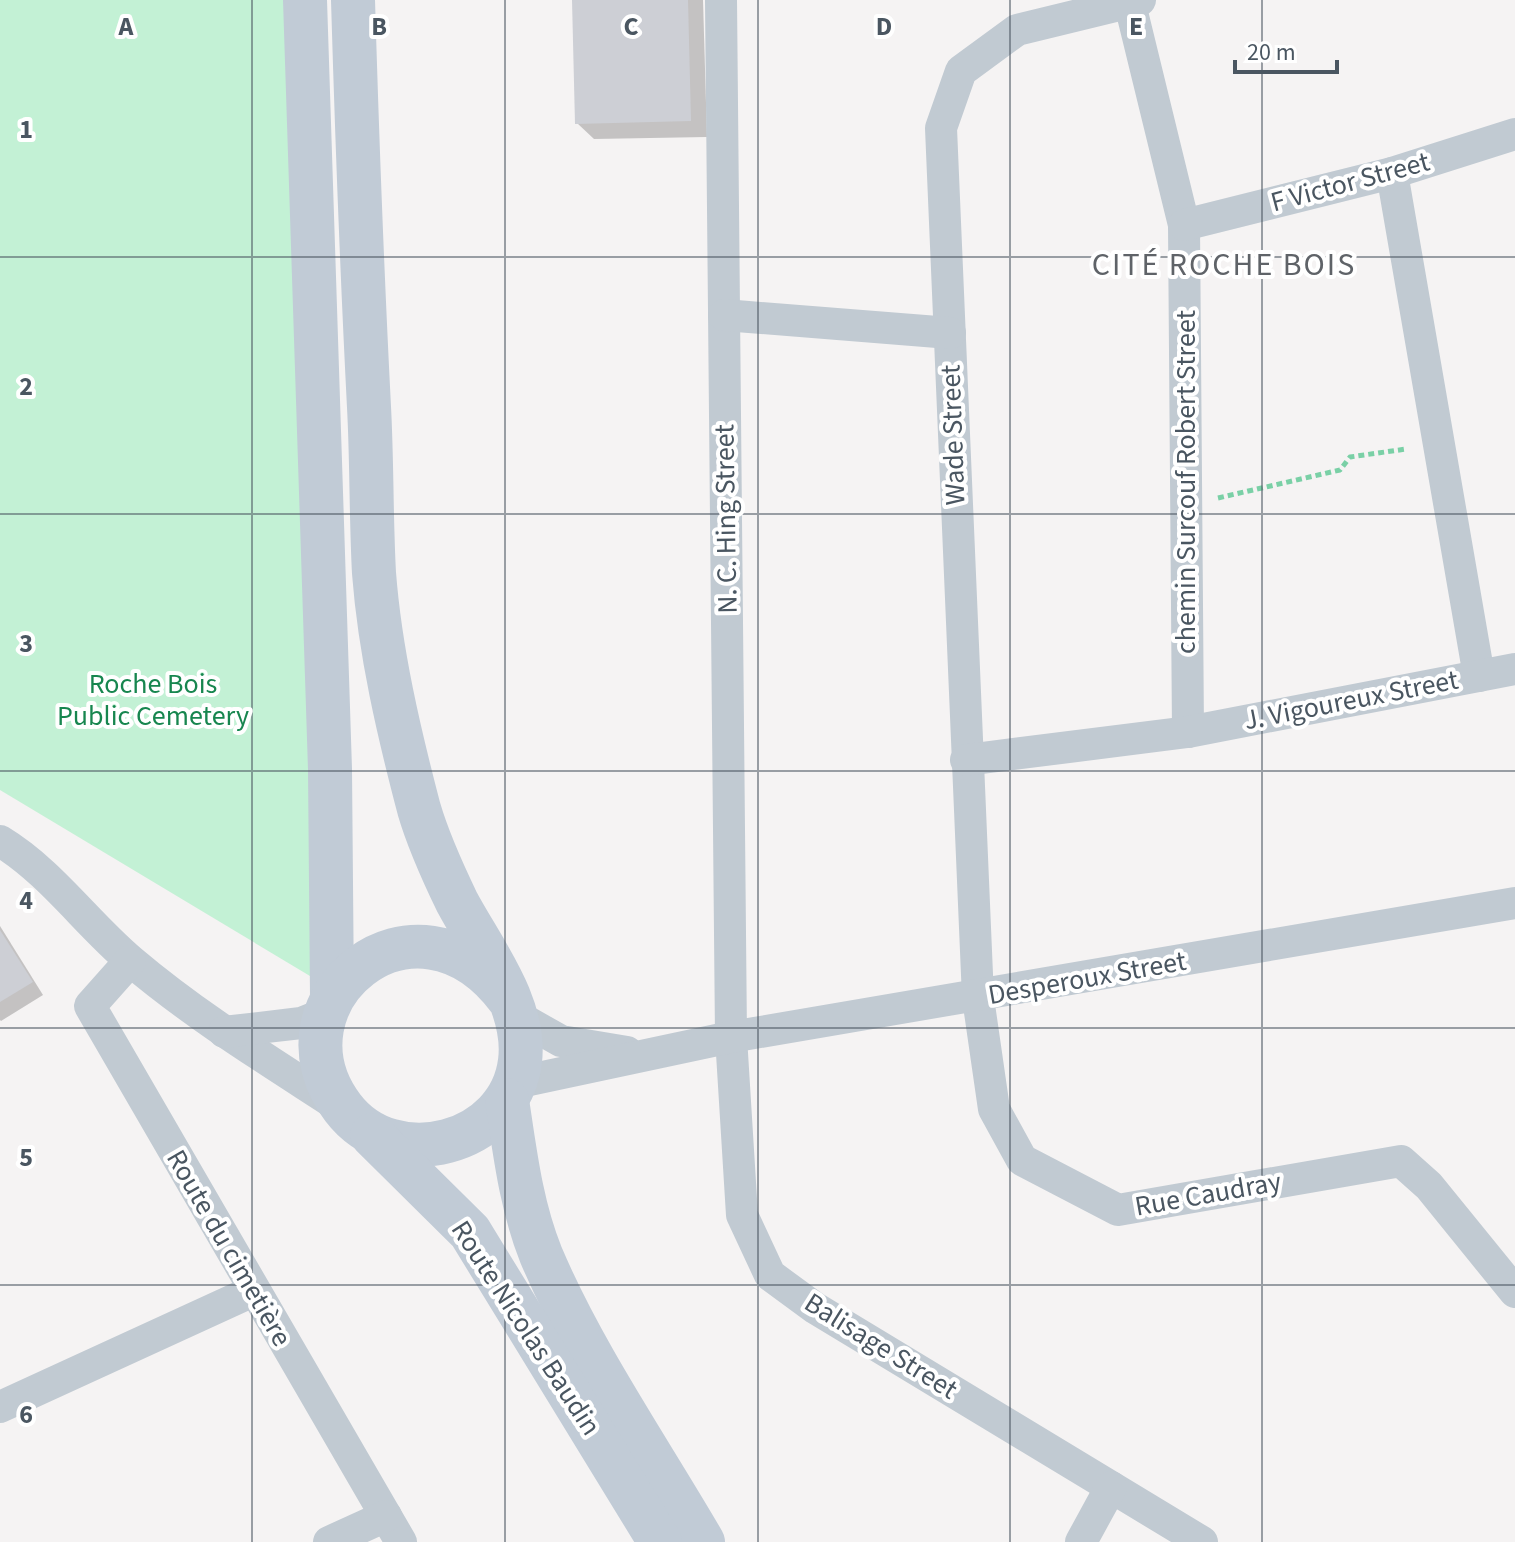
<svg xmlns="http://www.w3.org/2000/svg" width="1515" height="1542" viewBox="0 0 1515 1542" font-family="'Source Sans 3',sans-serif">
	<style>
		.green { fill: #c3f1d5 }
		.shadow { fill: #0003 }
		.building { fill: #cdcfd5 }
		.lines { fill: none; stroke-linecap: round; stroke-linejoin: round }
		.path { stroke: #7ad0a6; stroke-width: 5; stroke-dasharray: 6 4; stroke-linecap: butt }
		.minor { stroke: #c1cad2; stroke-width: 32 }
		.secondary { stroke: #c1cbd6; stroke-width: 44 }
		.grid { fill: none; stroke: #4a5661; stroke-width: 2; stroke-opacity: 0.55 }
		.labels { text-anchor: middle; dominant-baseline: central; stroke-width: 8; stroke-linejoin: round; paint-order: stroke }
		.street-label { font-size: 28px; fill: #4a5661; stroke: #fff }
		.park-label { font-size: 28px; fill: #17864f; stroke: #fff }
		.quarter-label { font-size: 32px; letter-spacing: 2px; fill: #5f6368; stroke: #fff }
		.grid-label { font-size: 26px; text-anchor: middle; font-weight: bold; fill: #4a5661; stroke: #fff; stroke-width: 8; stroke-linejoin: round; paint-order: stroke }
	</style>
	<rect width="100%" height="100%" fill="#f5f3f3"/>
	<!-- green -->
	<polygon class="green" points="0,0 291,0 315,979 0,790"/>
	<!-- shadow -->
	<g class="shadow">
		<polygon points="574,0 703,0 707,137 594,139 577,123"/>
		<polygon points="0,926 43,995 1,1021 0,1020"/>
	</g>
	<!-- building -->
	<g class="building">
		<polygon points="572,0 688,0 691,121 575,124"/>
		<polygon points="0,930 33,982 0,1002"/>
	</g>
	<g class="lines">
		<!-- path -->
		<polyline class="path" points="1218,498 1340,470 1350,457 1406,449"/>
		<!-- minor -->
		<g class="minor">
			<polyline points="721,0 731,1037 742,1215 770,1275 815,1308 1202,1542"/>
			<polyline points="1129,0 1184,225 1188,732"/>
			<polyline points="1140,0 1017,30 961,71 941,128 978,998 994,1109 1022,1160 1118,1210 1401,1161 1429,1186 1515,1292"/>
			<polyline points="1392,173 1479,676"/>
			<polyline points="1184,225 1392,173 1515,134"/>
			<polyline points="724,315 950,333"/>
			<polyline points="966,760 1188,732 1515,669"/>
			<path d="M0,841c51,31 86,82 131,120 66,56 140,101 212,148"/>
			<polyline points="130,961 90,1006 401,1542"/>
			<polyline points="515,1015 561,1041 627,1052"/>
			<polyline points="224,1032 301,1023 326,1013"/>
			<polyline points="515,1083 731,1037 1515,903"/>
			<polyline points="0,1407 253,1291"/>
			<polyline points="329,1542 386,1516"/>
			<polyline points="1081,1542 1111,1487"/>
		</g>
		<!-- secondary -->
		<g class="secondary">
			<polyline points="305,0 330,769 332,997"/>
			<path d="M353,0c4,136 9,271 16,407 3,55 2,111 5,166 6,79 25,160 45,236 9,31 24,64 38,93 25,47 70,103 63,159 -10,84 -126,114 -177,47 -80,-105 71,-236 166,-109"/>
			<path d="M507,1100c8,53 14,105 34,155 42,99 108,194 162,287"/>
			<polyline points="372,1135 470,1232 660,1542"/>
		</g>
	</g>
	<!-- grid -->
	<path class="grid" d="M252,0v1542M505,0v1542M758,0v1542M1010,0v1542M1262,0v1542M0,257h1515M0,514h1515M0,771h1515M0,1028h1515M0,1285h1515"/>
	<g class="labels">
		<!-- street labels -->
		<g class="street-label">
			<text transform="translate(1350 182) rotate(-15)">F Victor Street</text>
			<text transform="translate(953 435) rotate(-92)">Wade Street</text>
			<text transform="translate(1186 482) rotate(-90)">chemin Surcouf Robert Street</text>
			<text transform="translate(726 519) rotate(-91)">N. C. Hing Street</text>
			<text transform="translate(1351 700) rotate(-11)">J. Vigoureux Street</text>
			<text transform="translate(1087 978) rotate(-10)">Desperoux Street</text>
			<text transform="translate(1208 1194) rotate(-10)">Rue Caudray</text>
			<text transform="translate(229 1248) rotate(60)">Route du cimetière</text>
			<text transform="translate(526 1328) rotate(57)">Route Nicolas Baudin</text>
			<text transform="translate(881 1346) rotate(32)">Balisage Street</text>
		</g>
		<!-- park labels -->
		<g class="park-label">
			<text x="153" y="684">Roche Bois<tspan x="153" dy="32">Public Cemetery</tspan></text>
		</g>
		<!-- quarter labels -->
		<g class="quarter-label">
			<text x="1224" y="265">CITÉ ROCHE BOIS</text>
		</g>
	</g>
	<g class="grid-label">
		<text x="126" y="35">A</text>
		<text x="379" y="35">B</text>
		<text x="631" y="35">C</text>
		<text x="884" y="35">D</text>
		<text x="1136" y="35">E</text>
		<text x="26" y="138">1</text>
		<text x="26" y="395">2</text>
		<text x="26" y="652">3</text>
		<text x="26" y="909">4</text>
		<text x="26" y="1166">5</text>
		<text x="26" y="1423">6</text>
	</g>
	<!-- scale -->
	<path d="M1235 60v12h102v-12" fill="none" stroke="#4a5661" stroke-width="4"/>
	<text x="1247" y="60" font-size="24" fill="#4a5661" stroke="#ffffff" stroke-width="6" paint-order="stroke">20 m</text>
</svg>
